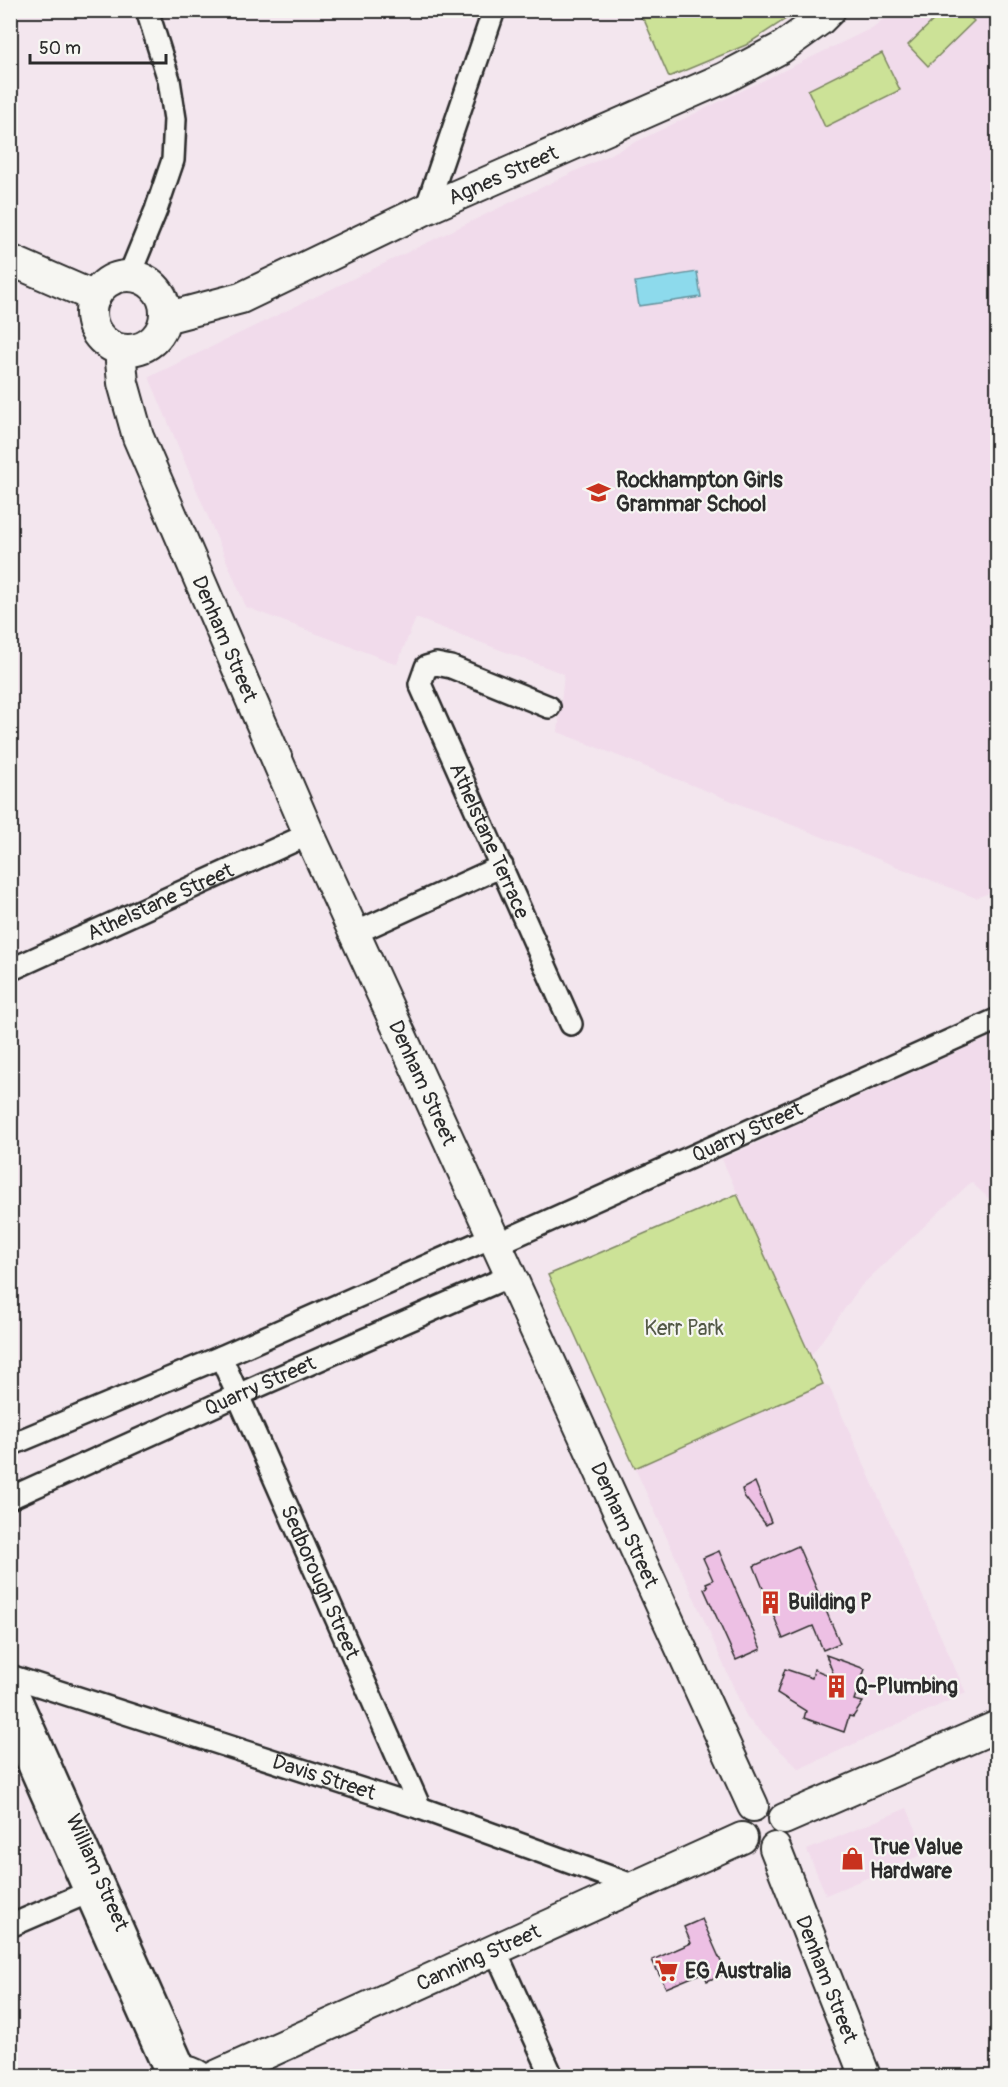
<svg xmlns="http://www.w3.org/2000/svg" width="1008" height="2087" viewBox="0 0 1008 2087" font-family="Pangolin,sans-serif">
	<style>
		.built { fill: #f1dbeb }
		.green { fill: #cce297; stroke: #7c8661; stroke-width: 1.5 }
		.water { fill: #8ddaec; stroke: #66949f; stroke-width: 1.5 }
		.building { fill: #edc0e4; stroke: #2b2b2b; stroke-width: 1.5 }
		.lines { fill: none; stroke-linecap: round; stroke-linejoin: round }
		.street-casing { stroke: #2b2b2b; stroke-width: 26 }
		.secondary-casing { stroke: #2b2b2b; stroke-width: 34 }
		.street { stroke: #f6f6f2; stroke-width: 21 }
		.secondary { stroke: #f6f6f2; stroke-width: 30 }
		.labels { text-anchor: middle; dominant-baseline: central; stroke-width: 4.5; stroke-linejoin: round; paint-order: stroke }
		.street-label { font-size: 21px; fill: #2b2b2b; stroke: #f6f6f2 }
		.poi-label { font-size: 21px; font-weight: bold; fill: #2b2b2b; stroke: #f6f6f2; text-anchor: start }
		.park-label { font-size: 21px; fill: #535946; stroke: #f6f6f2 }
	</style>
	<rect width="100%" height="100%" fill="#f3e6ee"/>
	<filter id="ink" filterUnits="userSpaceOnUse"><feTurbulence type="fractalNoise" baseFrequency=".0167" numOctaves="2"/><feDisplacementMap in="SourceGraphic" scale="12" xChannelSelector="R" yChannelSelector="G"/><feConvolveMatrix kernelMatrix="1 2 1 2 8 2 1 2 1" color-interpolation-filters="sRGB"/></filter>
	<g filter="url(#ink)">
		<!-- built -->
		<g class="built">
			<polygon points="894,11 997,11 997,890 976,898 558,732 564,674 416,618 397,664 246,607 149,377 872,28"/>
			<polygon points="997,1034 997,1206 971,1182 861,1286 810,1357 722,1159"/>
			<polygon points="823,1384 829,1386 966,1693 799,1769 747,1718 696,1602 635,1468"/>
			<polygon points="907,1808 926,1853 826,1895 807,1850"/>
		</g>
		<!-- green -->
		<g class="green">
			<polygon points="944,10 964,11 974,21 928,66 908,45"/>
			<polygon points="636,11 798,11 746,45 669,77 645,22"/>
			<polygon points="882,53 900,90 825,127 808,90"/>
			<polygon points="737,1194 823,1384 635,1468 548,1275"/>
		</g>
		<!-- water -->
		<polygon class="water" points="697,272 701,297 639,306 635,282"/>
		<!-- building -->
		<g class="building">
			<polygon points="755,1482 771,1522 766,1525 744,1496 742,1489"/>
			<polygon points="798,1546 840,1643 823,1650 813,1626 783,1639 754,1566"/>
			<polygon points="719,1551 761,1649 736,1660 704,1589 708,1587 706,1583 713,1580 703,1558"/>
			<polygon points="826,1655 865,1669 854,1700 863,1702 853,1717 849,1716 844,1732 804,1718 806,1711 777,1693 785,1669 812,1678 814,1669 835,1678"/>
			<polygon points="702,1919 726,1973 707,1981 704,1972 666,1988 652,1960 691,1943 684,1927"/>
		</g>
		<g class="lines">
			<defs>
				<g id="street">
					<polyline points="426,209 494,10"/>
					<polyline points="129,276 156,210 173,160 175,119 169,80 147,10"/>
					<path id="s1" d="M549,707l-98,-40 -15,-3 -10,3 -6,17 151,340"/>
					<polyline points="355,933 502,866"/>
					<path id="s2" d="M10,970l299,-136"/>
					<path id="s3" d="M497,1244l501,-225"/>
					<path id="s4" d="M221,1357l199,451"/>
					<polyline points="10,1445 221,1357 492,1237"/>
					<path id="s5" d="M10,1498l228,-103 272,-119"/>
					<path id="s6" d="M10,1675l176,396"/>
					<path id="s7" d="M10,1676l410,132 215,78"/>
					<polyline points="10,1723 167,2076"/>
					<polyline points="10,1926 98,1888"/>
					<polyline points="495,1950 552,2076"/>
				</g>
				<g id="secondary">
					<polyline points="10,260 95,297"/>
					<circle cx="128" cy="313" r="37"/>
					<path id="s8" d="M165,318l76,-20 185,-89 298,-131 57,-30 39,-28 10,-10"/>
					<path id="s9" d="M120,350l3,33 15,54 171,397 444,972"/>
					<polyline points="784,1819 998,1726"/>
					<path id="s10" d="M775,1848l90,228"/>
					<path d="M170,2076c9,-7 19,-6 28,0"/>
					<path id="s11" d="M216,2076l526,-238"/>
				</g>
			</defs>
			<!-- street casing -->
			<use href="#street" class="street-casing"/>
			<!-- secondary casing -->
			<use href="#secondary" class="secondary-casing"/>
			<!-- street -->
			<use href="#street" class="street"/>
			<!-- secondary -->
			<use href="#secondary" class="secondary"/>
		</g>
	</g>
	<!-- icons -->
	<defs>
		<symbol id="school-bare" viewBox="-9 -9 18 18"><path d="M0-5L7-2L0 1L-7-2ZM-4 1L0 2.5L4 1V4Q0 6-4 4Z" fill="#c8321e" stroke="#f6f6f2" stroke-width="2.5" paint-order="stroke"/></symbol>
		<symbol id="building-bare" viewBox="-9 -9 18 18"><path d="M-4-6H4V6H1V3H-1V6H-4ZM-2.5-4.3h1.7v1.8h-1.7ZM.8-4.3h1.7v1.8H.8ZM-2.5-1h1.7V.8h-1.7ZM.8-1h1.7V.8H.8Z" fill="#c8321e" stroke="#f6f6f2" stroke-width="2.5" paint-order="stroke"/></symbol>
		<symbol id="shop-bare" viewBox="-9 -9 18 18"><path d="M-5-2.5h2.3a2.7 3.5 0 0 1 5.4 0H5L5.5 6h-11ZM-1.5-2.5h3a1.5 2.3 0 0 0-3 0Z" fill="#c8321e" stroke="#f6f6f2" stroke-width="2.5" paint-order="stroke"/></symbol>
		<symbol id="supermarket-bare" viewBox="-9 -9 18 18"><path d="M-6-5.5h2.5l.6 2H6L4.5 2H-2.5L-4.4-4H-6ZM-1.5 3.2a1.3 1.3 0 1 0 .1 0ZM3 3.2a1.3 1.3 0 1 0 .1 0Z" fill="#c8321e" stroke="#f6f6f2" stroke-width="2.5" paint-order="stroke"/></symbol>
	</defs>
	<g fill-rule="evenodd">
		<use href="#school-bare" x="582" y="476" width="33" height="33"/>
		<use href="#building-bare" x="754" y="1586" width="33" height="33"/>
		<use href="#building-bare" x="820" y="1670" width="33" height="33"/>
		<use href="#shop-bare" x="836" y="1842" width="33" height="33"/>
		<use href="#supermarket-bare" x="650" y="1954" width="33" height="33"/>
	</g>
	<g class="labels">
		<!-- street labels -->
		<g class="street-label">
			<text stroke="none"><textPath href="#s8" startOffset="368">Agnes Street</textPath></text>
			<text stroke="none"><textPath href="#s9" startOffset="309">Denham Street</textPath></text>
			<text stroke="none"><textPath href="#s1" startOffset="321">Athelstane Terrace</textPath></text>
			<text stroke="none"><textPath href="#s2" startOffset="165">Athelstane Street</textPath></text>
			<text stroke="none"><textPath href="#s9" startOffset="795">Denham Street</textPath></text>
			<text stroke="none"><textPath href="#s3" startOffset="274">Quarry Street</textPath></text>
			<text stroke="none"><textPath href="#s5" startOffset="274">Quarry Street</textPath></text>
			<text stroke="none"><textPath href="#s9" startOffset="1281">Denham Street</textPath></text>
			<text stroke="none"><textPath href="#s4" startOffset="246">Sedborough Street</textPath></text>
			<text stroke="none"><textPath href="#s7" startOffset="330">Davis Street</textPath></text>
			<text stroke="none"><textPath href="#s6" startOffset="216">William Street</textPath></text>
			<text stroke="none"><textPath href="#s11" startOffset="288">Canning Street</textPath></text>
			<text stroke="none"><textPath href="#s10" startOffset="141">Denham Street</textPath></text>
		</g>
		<!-- poi labels -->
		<g class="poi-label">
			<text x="616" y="480">Rockhampton Girls<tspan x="616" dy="24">Grammar School</tspan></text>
			<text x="788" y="1602">Building P</text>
			<text x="855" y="1686">Q-Plumbing</text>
			<text x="870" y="1847">True Value<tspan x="870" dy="24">Hardware</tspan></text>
			<text x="685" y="1971">EG Australia</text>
		</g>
		<!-- park labels -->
		<g class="park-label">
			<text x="684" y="1328">Kerr Park</text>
		</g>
	</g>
	<!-- margin -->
	<rect width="1008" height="2087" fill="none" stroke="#f6f6f2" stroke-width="36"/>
	<rect x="18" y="18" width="972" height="2051" fill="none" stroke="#2b2b2b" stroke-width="2" filter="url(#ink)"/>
	<!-- scale -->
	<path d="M30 54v9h136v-9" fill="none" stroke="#2b2b2b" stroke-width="3"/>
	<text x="39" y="54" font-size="18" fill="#2b2b2b" stroke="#f6f6f2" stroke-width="4.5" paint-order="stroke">50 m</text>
</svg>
